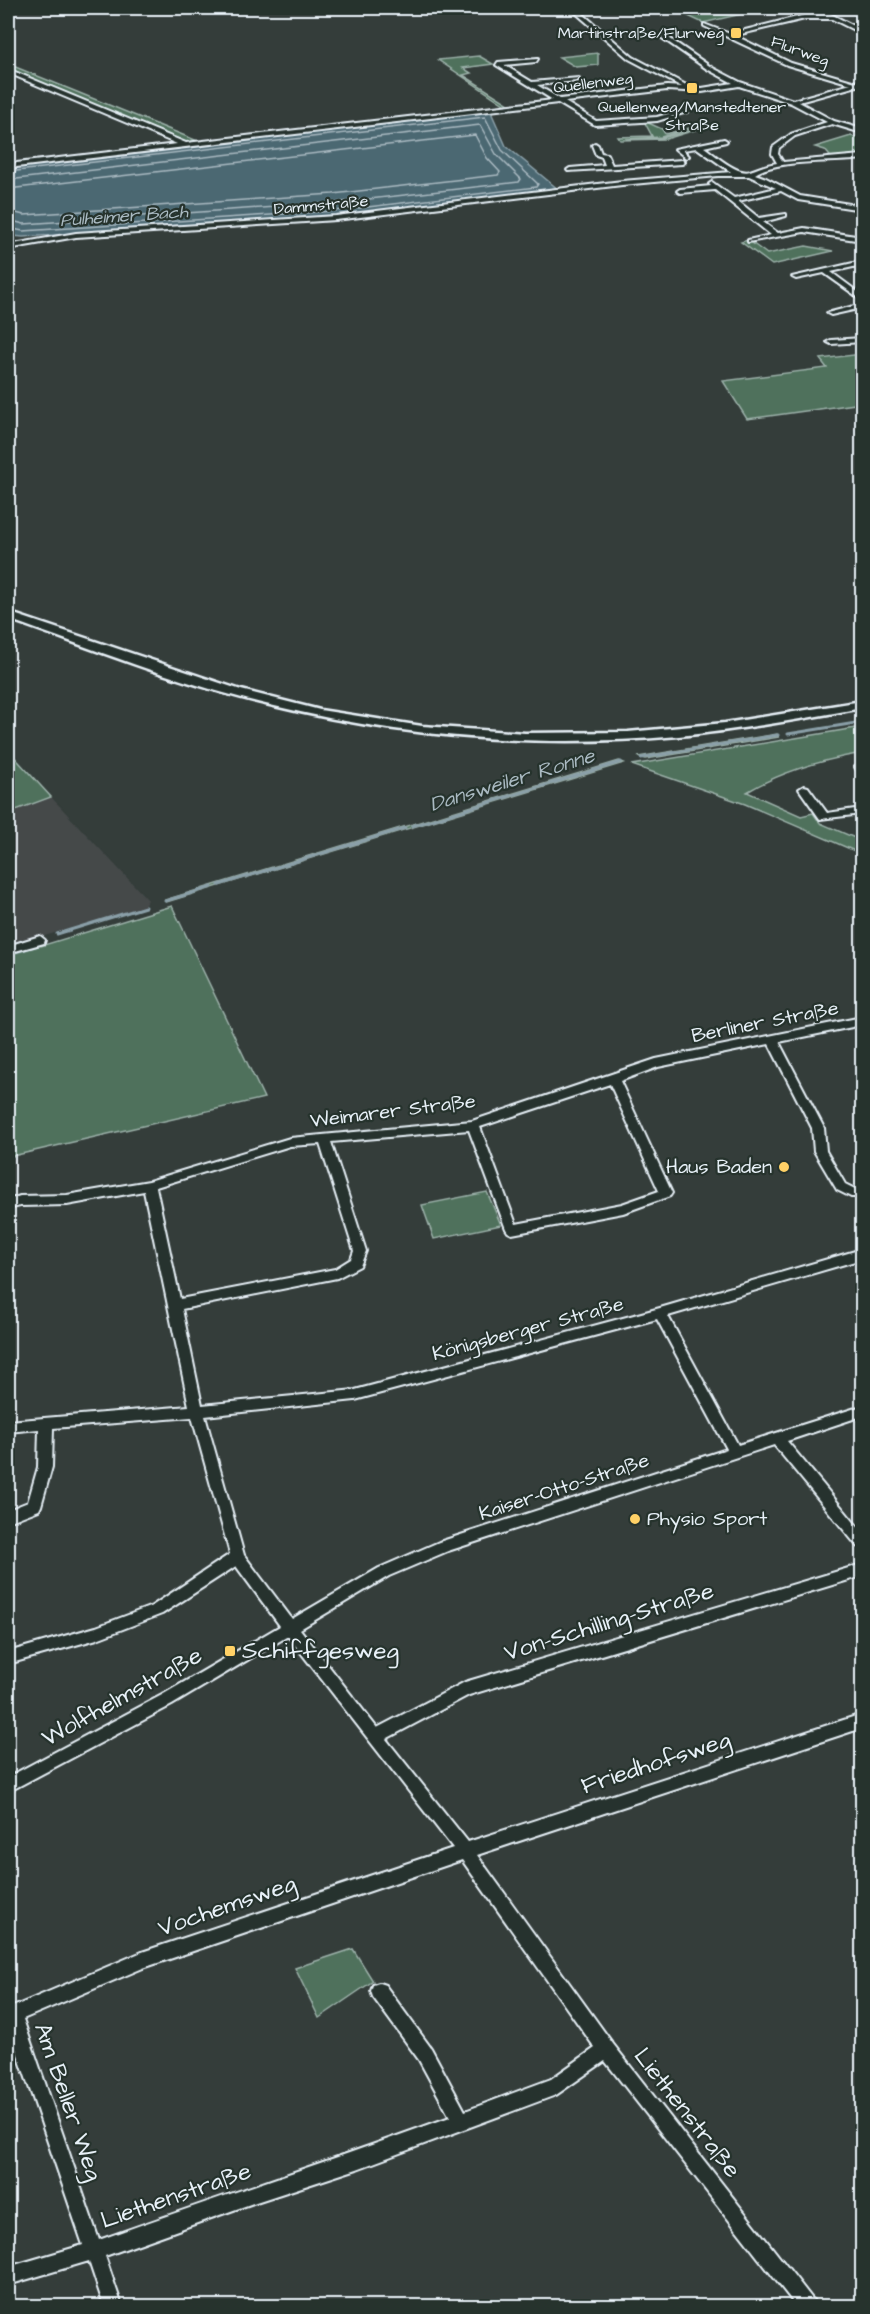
<svg xmlns="http://www.w3.org/2000/svg" width="870" height="2314" viewBox="0 0 870 2314" font-family="'Architects Daughter',sans-serif">
	<style>
		.built { fill: #45494a }
		.green { fill: #4f715b; stroke: #9cb1aa; stroke-width: 1.5 }
		.water { fill: #4c6872; stroke: #8a9fa8; stroke-width: 1.5 }
		.lines { fill: none; stroke-linecap: round; stroke-linejoin: round }
		.shore { stroke: #aabac2; stroke-width: 1.5 }
		.stream-far1 { stroke: #8a9fa8; stroke-width: 2 }
		.stream { stroke: #8a9fa8; stroke-width: 3 }
		.minor-casing { stroke: #e8f1f8; stroke-width: 4 }
		.major-casing { stroke: #e8f1f8; stroke-width: 5 }
		.minor { fill: #26332d; fill-rule: evenodd }
		.major { fill: #26332d; fill-rule: evenodd }
		.poi-dot { fill: #ffd166; stroke: #26332d; stroke-width: 2 }
		.labels { text-anchor: middle; dominant-baseline: central; stroke-width: 4.5; stroke-linejoin: round; paint-order: stroke }
		.far-poi-label { font-size: 16px; fill: #e8f1f8; stroke: #26332d; text-anchor: end }
		.far-street-label { font-size: 16px; fill: #e8f1f8; stroke: #26332d }
		.far-water-label { font-size: 18px; font-style: italic; fill: #aabac2; stroke: #26332d }
		.street-label { font-size: 20px; fill: #e8f1f8; stroke: #26332d }
		.poi-label { font-size: 20px; fill: #e8f1f8; stroke: #26332d; text-anchor: end }
		.water-label { font-size: 21px; font-style: italic; fill: #aabac2; stroke: #26332d }
		.near-street-label { font-size: 24px; fill: #e8f1f8; stroke: #26332d }
		.near-poi-label { font-size: 24px; fill: #e8f1f8; stroke: #26332d; text-anchor: start }
	</style>
	<rect width="100%" height="100%" fill="#343d3a"/>
	<filter id="ink" filterUnits="userSpaceOnUse"><feTurbulence type="fractalNoise" baseFrequency=".0167" numOctaves="2"/><feDisplacementMap in="SourceGraphic" scale="12" xChannelSelector="R" yChannelSelector="G"/><feConvolveMatrix kernelMatrix="1 2 1 2 8 2 1 2 1" color-interpolation-filters="sRGB"/></filter>
	<g filter="url(#ink)">
		<!-- built -->
		<polygon class="built" points="51,797 148,900 144,906 8,947 8,813"/>
		<!-- green -->
		<g class="green">
			<polygon points="702,8 767,8 703,23 684,14"/>
			<polygon points="598,53 598,65 576,67 559,57"/>
			<polygon points="479,56 493,64 463,68 471,73 463,75 512,106 507,106 438,60"/>
			<polygon points="8,64 200,142 186,144 9,72"/>
			<polygon points="644,121 662,129 665,134 706,124 661,137 626,139 662,138 708,126 666,139 620,140 618,137 652,136"/>
			<polygon points="851,136 862,140 862,156 833,160 825,150 815,147"/>
			<polygon points="748,240 767,254 806,246 833,251 772,265 741,242"/>
			<polygon points="862,354 862,403 747,419 723,381 827,368 820,359"/>
			<path d="M862,727v26c-40,7 -80,18 -115,39l54,24 12,-3 7,10 42,18v13l-117,-50 -113,-39z"/>
			<polygon points="777,734 779,737 646,759 638,757"/>
			<polygon points="8,750 51,797 8,813"/>
			<polygon points="619,761 624,763 166,902 165,900"/>
			<polygon points="172,906 264,1098 8,1157 8,953 38,944 41,946"/>
			<polygon points="487,1192 501,1225 434,1239 422,1205"/>
			<polygon points="353,1949 373,1981 319,2018 295,1968"/>
		</g>
		<!-- water -->
		<polygon class="water" points="494,110 491,112 506,146 559,190 335,217 23,237 13,236 8,231 8,167"/>
		<g class="lines">
			<!-- shore -->
			<g class="shore">
				<polyline points="8,172 485,117 502,150 538,184 536,187 334,211 23,231 8,228"/>
				<polyline points="8,180 480,125 496,154 521,179 519,182 334,203 24,224 8,220"/>
				<polyline points="8,189 475,135 487,158 500,172 498,175 333,194 24,215 8,211"/>
			</g>
			<!-- stream-far1 -->
			<polyline class="stream-far1" points="123,117 185,142"/>
			<!-- stream -->
			<g class="stream">
				<polyline points="788,734 862,722"/>
				<polyline points="641,758 778,735"/>
				<polyline points="412,826 621,762"/>
				<polyline points="219,885 405,828"/>
				<polyline points="165,901 212,887"/>
				<polyline points="57,934 145,907"/>
				<polyline points="9,954 39,945"/>
			</g>
			<defs>
				<g id="minor">
					<path d="M570,8h6l57,49 57,30 12,1 31,-5 -26,-14 -45,-31v-2h4l45,31 29,15 53,18 58,-16 -64,-19 -83,-39v-2l29,11 4,-3 68,-17h20l-12,-7h6l43,22v4l-30,-15h-27l-64,15 -3,3 53,26 68,20 -2,3 -58,16 35,19 28,8v4l-30,-9 -37,12 -16,12 -1,6 5,8 79,-7v4c-26,4 -86,0 -107,15l11,4 34,18 62,10v4l-64,-10 -17,-9 -43,10 21,17 27,-4v2l-23,6 15,11 26,-5 58,9v4l-58,-9 -56,10v-2l23,-5 -56,-45 -35,3 -3,-2 3,-2 31,-3 -2,-2 3,-2 22,16 42,-10 -27,-12h-31l-96,9 -286,35 -260,17 -68,12v-4l68,-12 260,-17 286,-35 109,-9 -34,-24 -14,2 6,6 -3,2 -11,-9 49,-10 3,2 -1,1 -22,5c10,7 34,29 46,24 9,-3 17,-7 27,-8l-5,-9 1,-7 18,-13 36,-12 -36,-19 -52,-17 -37,6 -35,-2 -102,12 31,19 61,-4 28,-8 3,2 -1,1 -30,9 -62,4 -37,-22 -550,65v-4l169,-20 -169,-71v-4l178,74 367,-43 -57,-35 2,-3 40,-3 -2,3 -32,3 28,17 47,-4 -2,3 -40,4 23,14 107,-13 15,1 -53,-28z"/>
					<polygon points="595,143 598,145 601,153 607,154 612,165 682,160 685,162 682,164 568,171 567,170 570,168 605,165 602,157 596,155 592,145"/>
					<polygon points="862,261 862,265 831,272 862,295 862,300 824,273 796,279 792,277"/>
					<polygon points="862,304 862,308 831,315 827,313"/>
					<polygon points="862,338 862,342 831,344 827,342 831,340"/>
					<polygon points="860,764 862,765 862,773 858,772 855,767"/>
					<polygon points="804,786 808,787 827,813 862,808 862,814 820,819 799,789"/>
					<polygon points="40,936 45,940 44,943 8,953 8,946"/>
					<path d="M862,1017v8l-83,17 45,86 2,23 19,33 14,7 2,3 -2,3h-8l-14,-7 -23,-39 -2,-23 -43,-84 -111,23 -38,14 52,112 -2,3 -47,17 -111,21 -4,-2 -2,-3 -37,-99 -138,12 35,109 -6,15 -23,12 -155,31 20,96 153,-15 305,-82 202,-59v10l-194,57 70,129 124,-39v10l-75,25 75,91v16l-5,-2 -83,-101 -326,106 -59,25 -89,53 77,99 88,-46 397,-118v12l-393,119 -83,44 82,103 394,-128v14l-385,127 136,189 200,256 3,6h-20l-191,-245 -49,34 -199,74 -101,33 -151,54 17,50h-18l-15,-45 -81,24v-18l75,-22 -75,-220v-16l134,-57 311,-104 -165,-212 -116,69 -164,87v-15l154,-82 118,-69 -44,-60 -74,48 -65,25 -89,25v-12l88,-25 56,-21 78,-52 -38,-137 -139,11 -1,39 -11,39 -2,4 -31,12v-12l20,-8 10,-35 1,-38 -31,3v-11l181,-15 -45,-215 -77,14 -47,1 -12,3v-9l12,-4 47,-1 82,-14 141,-43 182,-17 184,-62zM610,1084l49,107 -37,13 -106,20 -36,-97zM320,1144l34,107 -3,8 -16,10 -155,30 -24,-112 134,-41zM657,1319l70,130 -288,93 -60,26 -87,51 -48,-64 -39,-139 150,-16zM462,1860l133,188 -44,31 -86,32 -34,-63 -46,-63 -6,-2 -6,2 -2,6 2,6 46,63 31,57c-117,43 -234,81 -351,123l-76,-221 120,-51z"/>
				</g>
				<path id="major" d="M8,612l233,78 79,20 102,16 103,7 103,-1 97,-9 137,-22v7c-60,11 -122,22 -183,28 -137,12 -275,2 -409,-31 -90,-21 -176,-56 -262,-86z"/>
			</defs>
			<!-- minor casing -->
			<use href="#minor" class="minor-casing"/>
			<!-- major casing -->
			<use href="#major" class="major-casing"/>
			<!-- minor -->
			<use href="#minor" class="minor"/>
			<!-- major -->
			<use href="#major" class="major"/>
		</g>
	</g>
	<!-- markers -->
	<g class="poi-dot">
		<rect x="730" y="27" width="12" height="12" rx="3"/>
		<rect x="686" y="82" width="12" height="12" rx="3"/>
		<circle cx="784" cy="1167" r="6"/>
		<circle cx="635" cy="1519" r="6"/>
		<rect x="224" y="1645" width="12" height="12" rx="3"/>
	</g>
	<g class="labels">
		<!-- far-poi labels -->
		<g class="far-poi-label">
			<text x="724" y="33">Martinstraße/Flurweg</text>
			<text x="692" y="107" text-anchor="middle">Quellenweg/Manstedtener<tspan x="692" dy="18">Straße</tspan></text>
		</g>
		<!-- far-street labels -->
		<g class="far-street-label">
			<text transform="translate(800 51) rotate(20)">Flurweg</text>
			<text transform="translate(593 83) rotate(-7)">Quellenweg</text>
			<text transform="translate(321 205) rotate(-5)">Dammstraße</text>
		</g>
		<!-- far-water labels -->
		<g class="far-water-label">
			<text transform="translate(124 216) rotate(-4)">Pulheimer Bach</text>
		</g>
		<!-- street labels -->
		<g class="street-label">
			<text transform="translate(765 1022) rotate(-11)">Berliner Straße</text>
			<text transform="translate(393 1111) rotate(-7)">Weimarer Straße</text>
			<text transform="translate(528 1329) rotate(-15)">Königsberger Straße</text>
			<text transform="translate(564 1487) rotate(-18)">Kaiser-Otto-Straße</text>
		</g>
		<!-- poi labels -->
		<g class="poi-label">
			<text x="772" y="1167">Haus Baden</text>
			<text x="647" y="1519" text-anchor="start">Physio Sport</text>
		</g>
		<!-- water labels -->
		<g class="water-label">
			<text transform="translate(512 780) rotate(-17)">Dansweiler Ronne</text>
		</g>
		<!-- near-street labels -->
		<g class="near-street-label">
			<text transform="translate(609 1622) rotate(-17)">Von-Schilling-Straße</text>
			<text transform="translate(122 1697) rotate(-29)">Wolfhelmstraße</text>
			<text transform="translate(656 1763) rotate(-18)">Friedhofsweg</text>
			<text transform="translate(227 1906) rotate(-19)">Vochemsweg</text>
			<text transform="translate(68 2102) rotate(71)">Am Beller Weg</text>
			<text transform="translate(687 2113) rotate(52)">Liethenstraße</text>
			<text transform="translate(176 2196) rotate(-19)">Liethenstraße</text>
		</g>
		<!-- near-poi labels -->
		<g class="near-poi-label">
			<text x="242" y="1651">Schiffgesweg</text>
		</g>
	</g>
	<!-- margin -->
	<rect width="870" height="2314" fill="none" stroke="#26332d" stroke-width="30"/>
	<rect x="15" y="15" width="840" height="2284" fill="none" stroke="#e8f1f8" stroke-width="2" filter="url(#ink)"/>
</svg>
